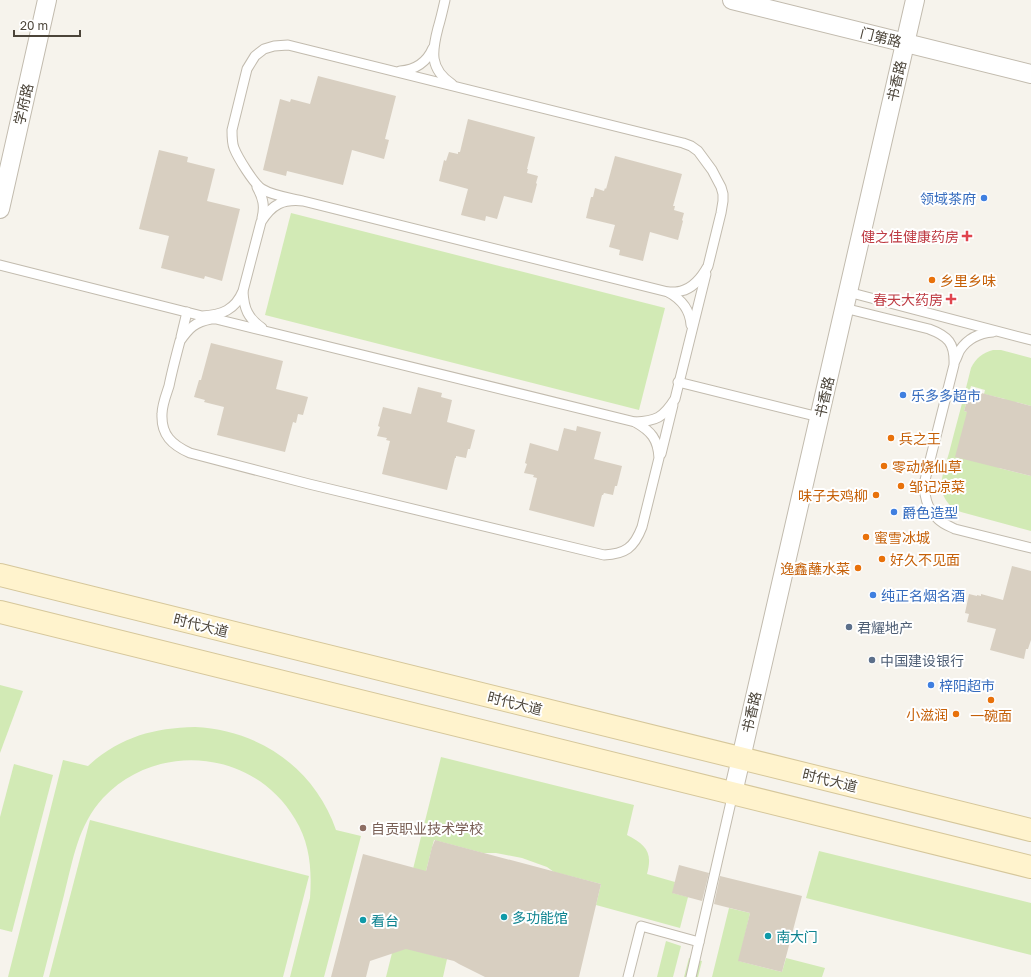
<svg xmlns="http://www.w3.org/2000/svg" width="1031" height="977" viewBox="0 0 1031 977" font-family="'Golos Text','Noto Sans SC',sans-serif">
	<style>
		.green { fill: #d2eab5 }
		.building { fill: #d8cfc1 }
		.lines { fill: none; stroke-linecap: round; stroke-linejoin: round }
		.lane-casing { stroke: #c2bbae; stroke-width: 11 }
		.street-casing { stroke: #c2bbae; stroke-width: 20 }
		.secondary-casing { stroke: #d6c79b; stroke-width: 24 }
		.lane { stroke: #fff; stroke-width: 9 }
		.street { stroke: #fff; stroke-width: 18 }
		.secondary { stroke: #fff3cd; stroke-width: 22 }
		.shop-dot { fill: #3f7fe0; stroke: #fff; stroke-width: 1.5 }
		.health-dot { fill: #e0444e; stroke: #fff; stroke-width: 1.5 }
		.food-dot { fill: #e8710a; stroke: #fff; stroke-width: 1.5 }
		.service-dot { fill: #5c6f8a; stroke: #fff; stroke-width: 1.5 }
		.education-dot { fill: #8d6e63; stroke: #fff; stroke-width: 1.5 }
		.culture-dot { fill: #0f9aa8; stroke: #fff; stroke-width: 1.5 }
		.labels { text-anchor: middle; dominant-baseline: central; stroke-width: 4; stroke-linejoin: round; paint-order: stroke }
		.street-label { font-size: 14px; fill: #4b4439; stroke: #fff }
		.shop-label { font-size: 14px; fill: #366cbe; stroke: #fff; text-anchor: start }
		.health-label { font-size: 14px; fill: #be3a42; stroke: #fff; text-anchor: end }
		.food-label { font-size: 14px; fill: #c56008; stroke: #fff; text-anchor: start }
		.service-label { font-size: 14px; fill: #4e5e75; stroke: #fff; text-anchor: start }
		.education-label { font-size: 14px; fill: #785e54; stroke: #fff; text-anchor: start }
		.culture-label { font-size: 14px; fill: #0d838f; stroke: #fff; text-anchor: start }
	</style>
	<rect width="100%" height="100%" fill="#f6f3ec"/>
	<!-- green -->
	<g class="green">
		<polygon points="291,213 665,308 639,410 265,315"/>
		<path d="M993,350h8l30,8v48l-15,-4 -13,6 2,-9 -21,-5 1,-4 -14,-4 -7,25 6,2 29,55 32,8v55l-70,-19c-10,-4 -18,-12 -19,-23 -2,-10 4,-26 7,-36 7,-28 15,-56 22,-85 5,-10 11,-15 22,-18z"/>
		<polygon points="0,685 23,691 0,753"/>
		<path d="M195,727c65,3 120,42 141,103l25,6 -37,141h-34l20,-79c2,-28 0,-55 -15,-79 -41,-69 -137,-79 -192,-21 -25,27 -30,62 -39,97 -7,27 -14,55 -21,82h-35l55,-217 25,6c32,-29 65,-38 107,-39z"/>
		<path d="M441,757l193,48 -7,30c19,10 26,17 20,39l28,8 -2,11 15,4 -8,31 -84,-23 5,-21 -47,-12 -7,-5 -25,-9 -26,-5h-13l-49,-13 -28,108 41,11 -4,18h-57z"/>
		<polygon points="14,764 53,775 12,932 0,929 0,817"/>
		<polygon points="90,820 309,876 283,977 49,977"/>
		<polygon points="819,851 1031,903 1031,955 806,898"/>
		<polygon points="729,908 750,913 739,961 782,972 786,958 825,968 822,977 712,977"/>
		<polygon points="666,941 681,946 673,977 657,977"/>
		<polygon points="689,958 702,961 698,977 684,977"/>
	</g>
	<!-- building -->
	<g class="building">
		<polygon points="318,76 396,96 385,139 389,140 384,159 352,150 343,185 287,171 286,176 263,170 280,99 290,102 291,99 310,104"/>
		<polygon points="468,119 535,137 527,169 528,169 527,173 538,176 536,183 537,184 532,203 504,196 497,219 486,216 485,221 461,215 468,189 439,181 444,160 446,161 449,152 458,154 458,152 460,152"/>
		<polygon points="159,150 188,157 187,162 215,169 207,201 240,209 222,281 205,276 204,279 161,268 169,236 139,229"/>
		<polygon points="615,156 682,174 673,206 675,206 674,210 684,213 682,220 683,221 678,240 650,232 643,261 619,255 620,250 609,247 615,225 586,218 591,197 593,197 595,188 604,191 605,188 606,189"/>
		<polygon points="211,343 283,361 276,389 308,397 303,415 298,414 296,423 293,422 285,452 217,435 224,407 204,402 205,400 194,397 199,380 201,380"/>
		<polygon points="418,387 442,393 441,397 452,400 447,422 475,430 470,449 468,449 466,458 456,456 456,458 455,458 447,490 382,474 390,441 386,440 387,438 377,436 380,427 378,426 383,407 411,414"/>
		<polygon points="970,390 1031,406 1031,476 955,457 967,412 964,411"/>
		<polygon points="577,426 601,432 594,459 622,466 617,486 615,486 613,495 604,493 603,495 602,495 594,527 529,510 537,478 533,477 534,475 524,473 527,464 525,463 530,443 558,451 564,428 576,431"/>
		<polygon points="1012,566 1031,571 1031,640 1028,649 1026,649 1024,659 990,650 996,629 967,622 969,614 965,613 969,594 977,596 977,595 981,596 981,594 1003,600"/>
		<polygon points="435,840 601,884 579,977 485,977 459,964 454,961 406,949 370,961 366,977 331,977 363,854 426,871 432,847"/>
		<polygon points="679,865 709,873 702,901 672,893"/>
		<polygon points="720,876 802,896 782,972 738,961 750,913 714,904"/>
	</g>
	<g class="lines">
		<defs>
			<g id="lane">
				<path d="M445,0c-2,9 -4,18 -7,28 -6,23 -9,41 14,56"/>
				<path d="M400,71c15,-1 27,-9 33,-23"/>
				<path d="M257,187c6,11 8,19 5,31"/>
				<path d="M0,265l202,51c20,-1 33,-6 41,-25l18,-69c11,-18 22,-23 42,-21l365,91c4,0 9,0 13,-1 13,-3 21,-14 27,-25l13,-53 2,-12v-7l-2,-7 -9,-17 -14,-19 -7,-5 -8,-3 -395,-98 -14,1 -10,3 -9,7 -8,13 -15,61c0,6 0,13 2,18 4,10 20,36 28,41 11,7 29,9 41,12"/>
				<path d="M243,292c1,17 5,26 19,36"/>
				<path d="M668,292c13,7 22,17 23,33"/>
				<polyline points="848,292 1031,340"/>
				<path d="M844,308l85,21c19,7 26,14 25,36l-29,115c-2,13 2,30 13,39 5,5 11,7 17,10l76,19"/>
				<path d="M211,319h5l57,14 362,89c16,9 23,17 24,36l-17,69c-8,21 -17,27 -38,28l-295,-71 -119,-31c-18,-8 -29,-18 -28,-39 0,-9 4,-19 7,-28 3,-15 7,-30 11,-45 9,-13 15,-19 31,-22z"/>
				<polyline points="181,337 187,312"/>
				<path d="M955,361c2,-3 3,-8 5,-11 8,-12 20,-17 33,-18"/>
				<polyline points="678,382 819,417"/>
				<path d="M635,422c21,-1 28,-4 40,-23l31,-125"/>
				<polyline points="661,454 673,405"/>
				<polyline points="628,977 641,926 699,942"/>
				<polyline points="691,977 733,793"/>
			</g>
			<g id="street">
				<polyline points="732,0 1031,74"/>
				<polyline points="0,209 47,0"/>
				<polyline points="733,793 915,0"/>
			</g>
			<g id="secondary">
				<polyline points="0,575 1031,830"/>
				<polyline points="0,612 1031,867"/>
			</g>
		</defs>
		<!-- lane casing -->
		<use href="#lane" class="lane-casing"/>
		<!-- street casing -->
		<use href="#street" class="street-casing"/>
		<!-- secondary casing -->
		<use href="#secondary" class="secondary-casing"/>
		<!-- lane -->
		<use href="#lane" class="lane"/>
		<!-- street -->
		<use href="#street" class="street"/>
		<!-- secondary -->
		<use href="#secondary" class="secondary"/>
	</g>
	<!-- markers -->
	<g class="shop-dot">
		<circle cx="984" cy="198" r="4"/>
		<circle cx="903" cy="395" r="4"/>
		<circle cx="894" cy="512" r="4"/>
		<circle cx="873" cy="595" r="4"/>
		<circle cx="931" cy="685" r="4"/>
	</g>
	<g class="health-dot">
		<path d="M965 230h4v4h4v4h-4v4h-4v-4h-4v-4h4z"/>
		<path d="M949 293h4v4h4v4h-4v4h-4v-4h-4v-4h4z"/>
	</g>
	<g class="food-dot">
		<circle cx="932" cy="280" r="4"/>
		<circle cx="891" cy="438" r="4"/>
		<circle cx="884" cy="466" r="4"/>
		<circle cx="901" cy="486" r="4"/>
		<circle cx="876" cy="495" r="4"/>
		<circle cx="866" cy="537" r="4"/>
		<circle cx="882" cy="559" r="4"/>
		<circle cx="858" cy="568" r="4"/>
		<circle cx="991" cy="700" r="4"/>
		<circle cx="956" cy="714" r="4"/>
	</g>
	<g class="service-dot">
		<circle cx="849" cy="627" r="4"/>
		<circle cx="872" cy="660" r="4"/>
	</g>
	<circle class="education-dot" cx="363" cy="828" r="4"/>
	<g class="culture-dot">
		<circle cx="504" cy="917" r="4"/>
		<circle cx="363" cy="920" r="4"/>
		<circle cx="768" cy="936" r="4"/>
	</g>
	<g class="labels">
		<!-- street labels -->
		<g class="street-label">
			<text transform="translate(881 37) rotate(14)">门第路</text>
			<text transform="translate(896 81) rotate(-77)">书香路</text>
			<text transform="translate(23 104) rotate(-77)">学府路</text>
			<text transform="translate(824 397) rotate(-77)">书香路</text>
			<text transform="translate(201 625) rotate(14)">时代大道</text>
			<text transform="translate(515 703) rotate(14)">时代大道</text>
			<text transform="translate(751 712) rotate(-77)">书香路</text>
			<text transform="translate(830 780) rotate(14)">时代大道</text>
		</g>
		<!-- shop labels -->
		<g class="shop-label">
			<text x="976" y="198" text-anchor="end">领域茶府</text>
			<text x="911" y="395">乐多多超市</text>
			<text x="902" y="512">爵色造型</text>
			<text x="881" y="595">纯正名烟名酒</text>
			<text x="939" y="685">梓阳超市</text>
		</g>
		<!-- health labels -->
		<g class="health-label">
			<text x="959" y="236">健之佳健康药房</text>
			<text x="943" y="299">春天大药房</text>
		</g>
		<!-- food labels -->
		<g class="food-label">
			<text x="940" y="280">乡里乡味</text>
			<text x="899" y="438">兵之王</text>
			<text x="892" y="466">零动烧仙草</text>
			<text x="909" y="486">邹记凉菜</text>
			<text x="868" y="495" text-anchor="end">味子夫鸡柳</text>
			<text x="874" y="537">蜜雪冰城</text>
			<text x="890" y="559">好久不见面</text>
			<text x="850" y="568" text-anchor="end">逸鑫蘸水菜</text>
			<text x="948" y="714" text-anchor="end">小滋润</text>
			<text x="991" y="715" text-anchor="middle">一碗面</text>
		</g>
		<!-- service labels -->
		<g class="service-label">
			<text x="857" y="627">君耀地产</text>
			<text x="880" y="660">中国建设银行</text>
		</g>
		<!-- education labels -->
		<g class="education-label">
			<text x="371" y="828">自贡职业技术学校</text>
		</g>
		<!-- culture labels -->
		<g class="culture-label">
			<text x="512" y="917">多功能馆</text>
			<text x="371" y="920">看台</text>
			<text x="776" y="936">南大门</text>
		</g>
	</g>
	<!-- scale -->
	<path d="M14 30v6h66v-6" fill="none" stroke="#4b4439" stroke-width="2"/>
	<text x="20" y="30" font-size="12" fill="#4b4439" stroke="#ffffff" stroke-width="3" paint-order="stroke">20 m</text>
</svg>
